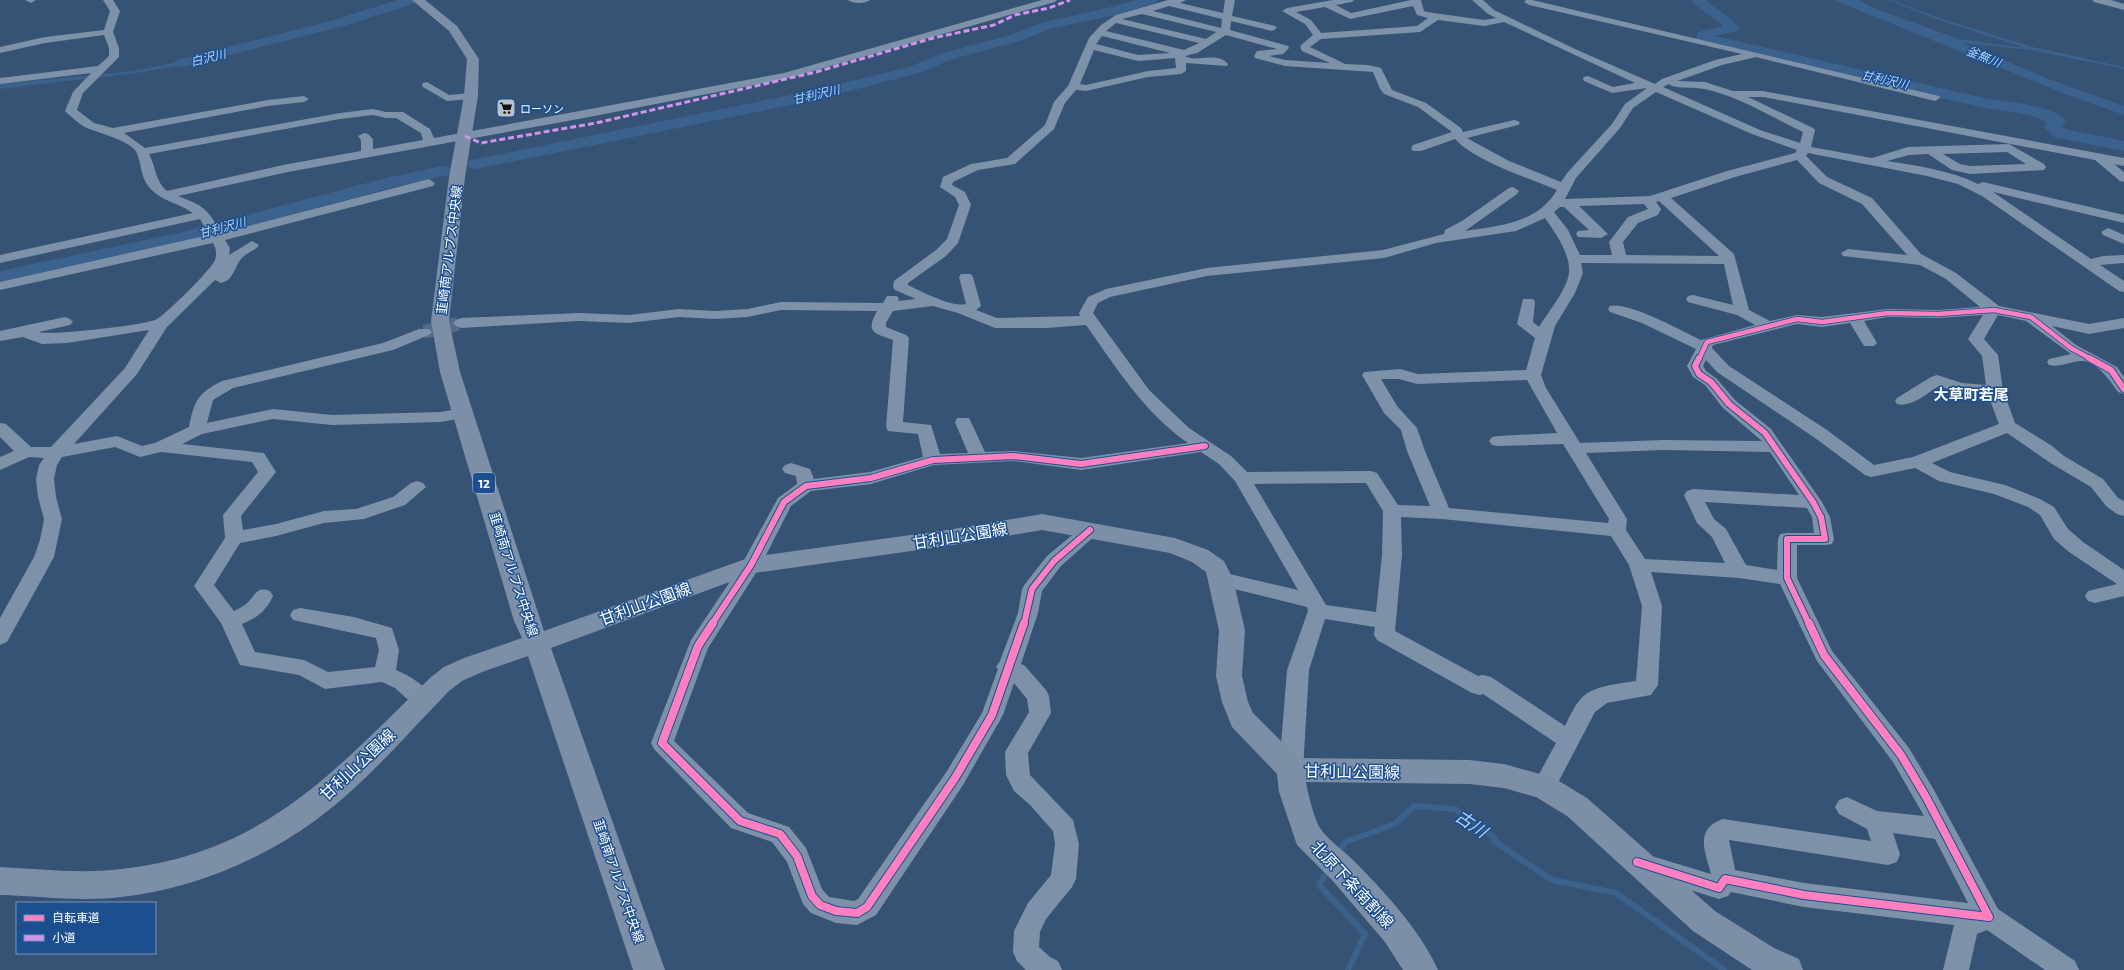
<svg xmlns="http://www.w3.org/2000/svg" width="2124" height="970" viewBox="0 0 2124 970" font-family="'Exo 2','Noto Sans JP',sans-serif">
	<style>
		.water { fill: #3b618d }
		.lines { fill: none; stroke-linecap: round; stroke-linejoin: round }
		.stream { stroke: #3b618d; stroke-width: 6 }
		.river { fill: #3b618d; fill-rule: evenodd }
		.minor-tunnel { stroke: #546c89; stroke-width: 14; stroke-dasharray: 14 7; stroke-linecap: butt }
		.minor { fill: #7d92a8; fill-rule: evenodd }
		.major { fill: #7d8ea7; fill-rule: evenodd }
		.highway { fill: #7e92a7; fill-rule: evenodd }
		.quiet { stroke: #d193ec; stroke-width: 3; stroke-dasharray: 6 3; stroke-linecap: butt }
		.cycleway-far2-casing { stroke: #1b4f8f; stroke-width: 6 }
		.cycleway-far1-casing { stroke: #1b4f8f; stroke-width: 8 }
		.cycleway-casing { stroke: #1b4f8f; stroke-width: 10 }
		.cycleway-far2 { stroke: #ff80c0; stroke-width: 4.5 }
		.cycleway-far1 { stroke: #ff80c0; stroke-width: 6 }
		.cycleway { stroke: #ff80c0; stroke-width: 8 }
		.labels { text-anchor: middle; dominant-baseline: central; stroke-width: 3; stroke-linejoin: round; paint-order: stroke }
		.far-poi-label { font-size: 11px; fill: #fff; stroke: #1b4f8f; text-anchor: start }
		.far-water-label { font-size: 12px; font-style: italic; fill: #b5d3f5; stroke: #1b4f8f }
		.shield { fill: #1b4f8f; stroke: #bbcadd; stroke-width: 1 }
		.shield-label { font-size: 12px; font-weight: bold; fill: #fff }
		.street-label { font-size: 13px; fill: #fff; stroke: #1b4f8f }
		.quarter-label { font-size: 15px; font-weight: bold; fill: #fff; stroke: #1b4f8f }
		.near-street-label { font-size: 16px; fill: #fff; stroke: #1b4f8f }
		.near-water-label { font-size: 17px; font-style: italic; fill: #b5d3f5; stroke: #1b4f8f }
	</style>
	<rect width="100%" height="100%" fill="#365274"/>
	<!-- water -->
	<g class="water">
		<polygon points="1833,0 1859,0 1876,9 1959,39 2025,48 1933,18 1888,0 1892,0 1936,17 2033,47 2124,67 2124,69 2031,50 1962,43 2049,79 2124,106 2124,115 2068,95"/>
		<polygon points="216,54 228,56 144,72 0,89 0,84 134,71"/>
	</g>
	<g class="lines">
		<!-- stream -->
		<g class="stream">
			<polyline points="1338,853 1345,842 1395,824 1414,806 1455,809 1495,838 1494,841 1552,880 1616,893 1724,970"/>
			<polyline points="1328,870 1319,885 1365,934 1348,970"/>
		</g>
		<!-- river -->
		<g class="river">
			<polygon points="397,0 418,0 416,3 344,26 182,67 177,66 175,63 177,60 334,20"/>
			<polygon points="1136,0 1157,0 1155,3 1115,15 1053,28 1020,41 950,60 919,73 815,100 476,169 470,168 467,164 470,160 476,159 815,90 909,67 940,54 1010,35 1044,22 1107,8"/>
			<path d="M1691,0h15c10,11 24,15 33,28l-2,3 -22,5 274,63c18,2 67,7 77,22l-4,5 3,3 59,12v10l-70,-14 -10,-10 3,-5c-18,-9 -38,-11 -58,-13l-291,-68 -2,-3 2,-6 25,-6c-10,-10 -23,-14 -32,-26z"/>
			<polygon points="442,166 448,167 451,171 448,175 391,188 185,243 0,283 0,271 183,232 382,179"/>
		</g>
		<!-- minor-tunnel -->
		<polyline class="minor-tunnel" points="424,332 461,323"/>
		<!-- minor -->
		<g class="minor">
			<polygon points="25,0 36,0 31,3"/>
			<path d="M103,0h10l7,11 -7,21 6,16v9l-36,36 -6,17 17,13 19,5 155,-28 36,-4 5,3 -5,3 -36,4 -144,27 21,15 195,-35 33,-4 13,3h17l27,17 4,9 350,-65 258,-73h15l-2,2 -270,77 -201,39 -296,54 -110,24c26,10 29,12 43,37l208,-54 6,4 -2,3 -208,54 5,8 -1,7 23,-14 7,4c-4,6 -11,7 -16,12 -9,8 -8,23 -22,26l-6,-3 -48,47 -30,47 -63,70 43,-8 25,10 13,-3 34,-16c5,-26 9,-34 33,-46l161,-38 36,-14h10l3,3 -3,3 -36,15 -160,38 -20,12 -6,23 66,-14 59,6 109,-3 21,-4 6,1 2,4 -2,4 -27,5 -109,3 -59,-6 -71,15 -20,10 82,9 12,19 -35,44 2,14 33,-6 48,-13 32,-2 37,-12 18,-14 6,-2 6,2 3,4 -21,18 -41,14 -40,4 -48,13 -36,7 -26,42 20,26c6,-3 12,-6 16,-11 7,-8 8,-13 20,-9l3,5c-7,15 -16,22 -31,28l13,28 49,8 24,12 47,-5 4,-17 -3,-12 -83,-18 -3,-5 3,-5 7,-2 54,9 38,11 7,22 -3,20c14,6 30,15 38,30l-3,6 -8,3 -8,-3 -20,-18 -13,-6 -57,7 -26,-14 -59,-10 -19,-42 -27,-37 31,-48 -2,-23 35,-43 -6,-10 -91,-10 -21,5 -25,-10 -53,10 -5,8 -3,14 2,18 6,22 -8,38 -47,85 -7,3v-27l34,-61 6,-17 4,-21 -6,-22 -2,-18 3,-14 5,-7 -15,-1 -29,13v-13l14,-6 -14,-14v-14l6,1 25,23h20l74,-79 24,-38 -82,13 -25,1 -19,-7 -23,4v-10l65,-14 5,2 3,3 -3,3 -31,7c9,4 110,-7 118,-13 10,-6 54,-49 58,-59 2,-6 1,-12 -2,-17l-213,47v-8l209,-47 -9,-16 -200,44v-8l193,-42c-17,-12 -37,-12 -48,-32 -5,-10 -4,-22 -10,-31 -8,-10 -36,-17 -48,-22 -7,-3 -14,-10 -20,-15l-2,-2 8,-19 18,-19 -91,11v-6l98,-12 11,-10v-8l-5,-13 -59,8 -45,10v-6l45,-10 59,-7 6,-19zM373,115l13,3h10l25,15 2,7 -50,9v-10l-5,-5 -4,-1 -6,3 3,4v11l-73,13 -121,27c-12,-10 -11,-24 -18,-37l191,-35z"/>
			<path d="M848,0h22c-5,4 -17,4 -22,0z"/>
			<path d="M1168,0h18l-6,3 43,10 2,-13h10l-3,16 43,10 2,2 -5,3 -41,-10 -1,9 58,16 1,2 -6,6 -14,2 16,4 45,3 -28,-12 -2,-5 13,-11 -8,-11 -23,-13 5,-3 46,-8h21l-2,2 -16,3 15,8 60,-13h10l3,11 3,1 57,8 12,-2 -8,-4 -16,-14h11l11,10 81,39 80,35 7,-5 53,-19 27,-6 -213,-49 -5,-3 2,-2h6l407,96 1,2 -5,3 -179,-44 -34,8 -45,16 28,1 28,9h30l361,67v8l-10,-2 10,8v10l-4,-1 -25,-21 -332,-63h-15l65,31 2,2 -4,17 61,11 36,-11 101,-3 35,20 2,3 -2,3 -74,4 -18,-4 -24,-16 -19,1 -22,6c31,5 63,9 91,23l5,-2 141,33v8l-131,-31 98,67 12,-3 21,-1v8l-24,2 24,16v11l-5,-1 -137,-95 -24,-12 -31,-8 -119,-23 -2,3 21,21 45,21 49,56 35,19 43,33 90,18 35,-6v10l-35,6 -37,-8 24,19 41,22 7,10v17l-6,-2c-8,-11 -19,-28 -34,-31 -12,-1 -23,7 -35,4l-2,-3 2,-3 22,-5 -45,-33 -28,-6 -14,24 14,16 5,35 12,33 37,23 12,10 39,23 15,19 6,3v15l-7,-2 -11,-8 -15,-19 -39,-23 -45,-31 -75,30 18,9 55,13 35,14 14,8 14,22 15,13 41,28v26l-29,7 -7,-2 -3,-5 3,-5 29,-7 -48,-32 -15,-13 -14,-24 -12,-8 -34,-13 -55,-13 -24,-13 -44,9 -6,-2 -50,-37 -98,-66 -11,-12 -3,6 3,5 11,8 18,21 36,29 51,73 8,15 4,22 -2,5 -7,1h-28v33l35,73 77,97 25,42 64,119 77,52 4,9h-34l-58,-40 -10,4 -8,36h-26l11,-45 -150,-18 -73,-15 -3,4 -9,3 -80,-25 -3,-8 3,-8 9,-3 63,19c-6,-23 -17,-45 12,-55l148,22 -4,-12 -28,-15 -4,-7 4,-7 8,-3 30,14 47,5 -31,-54 -76,-101 -37,-77 -41,-6 -88,-6 11,34 -4,79 -7,10 -44,8 -12,9 -43,82 -8,3 -8,-3 -4,-7 24,-44 -73,-49 -3,1 -8,-2 -95,-53 -3,-5 1,-8 -50,-8 -16,51 -6,100 -4,7 -8,3 -8,-3 -4,-7 8,-100 21,-59 -1,-4 -93,-23 -3,-5 3,-5 7,-2 77,18 -63,-109 -16,-17 -18,-12 -120,18 -67,-9 -80,4 -63,19 -60,7 -20,15 -30,59 -53,83 -34,93 74,72 41,14 17,21 16,41 7,8 25,4 4,-2 89,-128 35,-58 16,-44 -2,-2 4,-6 18,-48 4,-24 3,-5 22,-28 36,-30 7,-2 7,2 2,4 -2,4 -36,32 -19,25 -4,22 -17,51 4,2 21,24 3,6 2,17 -23,40 2,22 43,45 6,24 -3,35 -4,8 -26,32 -6,13 -1,15 11,10 8,4 4,9h-36l-9,-9 -4,-9 1,-21 14,-28 23,-28 4,-31 -2,-13 -23,-26 -16,-14 -8,-16 -1,-23 24,-40 -2,-13 -13,-16 -11,32 -40,70 -87,130 -19,10 -21,-2 -25,-10 -8,-9 -16,-42 -15,-20 -41,-14 -77,-79 -3,-6 40,-103 52,-78 35,-64 19,-14 -1,-8 -11,-3 -3,-4 3,-4 6,-2 19,6 4,10 56,-7 53,-15 -5,-23 -30,-3 -2,-4 7,-87c-19,-7 -28,-7 -16,-29l-96,-1 -33,7 -33,2 -36,-2 -50,6 -50,-2 -118,7 -5,-2 -3,-3 3,-3 5,-2 118,-5 50,2 50,-6 36,2 33,-2 33,-7 102,1 4,-7h10l2,3 -1,2 18,-2 -21,-9 -2,-3 1,-6 42,-31 11,-11 12,-34 -4,-8 -15,-10 3,-10 28,-13 36,-6 38,-33 9,-23 14,-16 21,-48 12,-13 15,-10zM1169,6l53,13 -1,9 -68,-17zM1413,6l4,9 11,3 -11,8 -96,7 -10,-13 -15,-8 29,-5 25,12zM1142,14l74,18 -10,7 -84,-20zM1438,20l46,6 20,-4 131,61 -22,4 -25,-11 -4,1 -1,2 1,2 28,12 35,-5 -22,16 -13,20 -45,49 -6,9 -52,-21 -42,-23 51,-13 2,-2 -2,-2 -4,-1 -51,12 -2,-4 -35,-25 -34,-13 -11,-22 -13,-3 -23,-1 -35,-17 11,-8 99,-7zM1116,23l83,20 -15,7 -78,-19zM1226,35l51,14 -20,2 -3,5 1,2 30,8 88,6 7,17 4,5 34,13 34,25 -39,13 -2,3 2,3h8l34,-12c20,22 73,39 102,51 -19,33 -58,36 -92,41l52,-37 2,-3 -6,-4 -4,1 -47,33 -17,9 -1,4 -61,16 -176,18 -101,21 -18,8 -9,16 1,3 -83,2 -21,-8 5,-4 -8,-29 -2,-3h-10l-2,3 7,27c-13,4 -46,-13 -58,-19v-2l38,-27 12,-13 13,-38 -6,-13 -13,-7 1,-3 25,-12 37,-6 39,-35 11,-26 11,-13 10,1 62,-14 33,-3 5,-3v-8l41,3 1,-2c-11,-13 -32,-1 -43,-8l12,-3zM1102,36l68,17 -32,2 -42,-11zM1094,50l44,11 37,-3 1,10 -28,3 -62,14 -6,-1zM1669,84c3,5 27,3 35,5 35,7 67,28 99,43l-3,11 -40,-13 -97,-43zM1656,92l96,42 45,16 -2,3 -68,18 -77,25 -85,3 11,-21 44,-50 13,-20zM2007,152l19,12 -56,2 -10,-2 -17,-10zM1797,160l22,23 43,21 45,51 -59,-6 -7,4 2,3 77,9 26,14 34,28 -42,3 -50,-1 -66,8 -25,-2 -27,6 -21,-11 -15,-56 -63,-56 64,-21zM1659,201l60,55 -93,-1 -3,-13 15,-19 20,-8 3,-6 -5,-7zM1644,204l4,5 -20,8 -19,25 3,13h-32l-12,-25 -14,-18 6,-5h4l25,23 -11,1 -2,3 2,3 23,1 7,-4 -29,-28zM1545,218c10,14 26,37 24,55 -2,17 -21,39 -30,54l-6,-5 2,-20 -2,-3h-10l-6,25 18,14 -9,32 -108,4 -18,-5 -36,3 -2,3 22,38 17,17 6,21 23,55 -32,-1 -21,-32 -6,-2 -124,1 -16,-16 -42,-28 -40,-38 -56,-77 5,-10 12,-6 97,-21 177,-18 52,-15 80,-12zM1581,263l143,1 9,41 -40,-10 -5,1 -2,3 2,3 49,13 18,10 -54,15c-19,-9 -73,-39 -91,-34l-2,3 2,3 32,11 54,26 -9,17 6,11 12,8 18,23 39,33 -98,-1 -84,3 -34,-55 -5,-13 14,-49 20,-33 8,-20zM933,306l25,7 37,15h51l40,-3c30,42 58,88 102,118l-107,15 -67,-7 -29,1 -14,-30 -2,-4h-12l-2,4 13,31 -28,1 -9,-29 -28,-3 6,-84 -3,-3 -20,-8v-4l7,-12zM1983,315l-15,24 14,17 4,29 -24,-2 -25,-8 -6,2 -34,21 -2,3 2,3c14,4 30,-11 42,-18l21,7 28,2 11,29 -86,33 -39,8 -47,-35 -98,-64 -17,-18 1,-3 84,-21 25,3 28,-4 14,23h10l3,-3 -13,-22 24,-4 50,1zM1381,379h18l18,5 110,-4 30,53 -59,3 -6,1 -3,4 3,4 6,1 65,-2 46,75 -1,4 -159,-15 -24,-57 -8,-23 -20,-22zM1664,450l106,2 29,43 -106,-6 -6,2 -3,4 13,28 15,14 13,26 -80,-4 -19,-29 1,-11 -41,-66zM1366,483l17,28 -1,44 -6,57 -50,-7 -72,-121zM1705,502l102,6 5,9 2,16h-27l-7,1 -2,5 -1,31 -31,-5 -20,-36 -12,-10zM1401,517l41,2 169,17 18,29 13,41 -6,75c-17,3 -46,4 -57,20 -6,7 -10,17 -14,25l-74,-49 -8,-2 -5,1 -83,-45 7,-76zM1893,833l42,6 33,64 -164,-20 -69,-13 -6,-30 159,25 9,-3 3,-8z"/>
			<polygon points="427,82 449,95 471,93 476,96 471,99 447,101 423,87 422,85 423,83"/>
			<polygon points="2108,228 2124,235 2124,244 2103,235 2101,232"/>
		</g>
		<!-- major -->
		<path class="major" d="M412,0h13l32,26 22,33 -1,37 -13,81 -16,144 11,51 84,259 207,-74 196,-27 95,-16 133,24 33,12 16,11 9,18 12,51 -3,46 6,26 5,11 45,45 171,2 35,4 50,14 33,20 128,113 59,37 25,11 4,11h-51l-59,-39 -126,-115 -31,-19 -32,-9 -35,-4 -163,-2c2,12 8,36 14,46 8,12 23,22 33,32 30,30 68,71 85,110h-35l-18,-28 -53,-62 -35,-35 -18,-53 -2,-18 -45,-47 -10,-25 -6,-26 3,-46 -13,-58 -14,-10 -22,-9 -128,-23 -95,16 -193,27 -203,75 114,322h-32l-105,-314 -46,16 -20,9 -13,10c-43,44 -83,92 -133,129 -56,41 -125,69 -195,77 -40,5 -81,-1 -121,-2v-28c40,2 81,7 121,2 144,-16 213,-98 310,-192l13,-10 20,-9 58,-20 -8,-17 -74,-249 -9,-51 18,-144 15,-81 3,-37 -18,-28z"/>
		<!-- highway -->
		<polygon class="highway" points="2092,0 2111,0 2124,4 2124,10 2094,2"/>
		<!-- quiet -->
		<polyline class="quiet" points="465,136 481,143 596,123 816,72 933,38 994,25 1015,15 1049,8 1070,0"/>
		<defs>
			<polyline id="cycleway-far2" points="1699,359 1707,342 1797,319 1822,322 1888,313 1938,314 1994,310 2031,317 2071,348 2091,359"/>
			<g id="cycleway-far1">
				<polyline points="1699,358 1695,366 1699,374 1711,382 1729,404 1765,433 1813,502 1821,517 1825,539 1787,539 1787,578 1809,624"/>
				<polyline points="2089,358 2111,370 2124,389"/>
				<polyline points="712,624 751,565 784,502 806,486 871,478 933,460 1014,456 1081,464 1205,446"/>
				<polyline points="1024,624 1032,589 1054,561 1090,530"/>
			</g>
			<g id="cycleway">
				<polyline points="713,623 698,646 662,743 740,821 780,834 797,856 812,896 820,905 836,911 857,913 867,907 955,778 992,715 1024,623"/>
				<polyline points="1637,862 1719,888 1725,879 1804,895 1989,917 1926,797 1901,755 1824,655 1809,623"/>
			</g>
		</defs>
		<!-- cycleway-far2 casing -->
		<use href="#cycleway-far2" class="cycleway-far2-casing"/>
		<!-- cycleway-far1 casing -->
		<use href="#cycleway-far1" class="cycleway-far1-casing"/>
		<!-- cycleway casing -->
		<use href="#cycleway" class="cycleway-casing"/>
		<!-- cycleway-far2 -->
		<use href="#cycleway-far2" class="cycleway-far2"/>
		<!-- cycleway-far1 -->
		<use href="#cycleway-far1" class="cycleway-far1"/>
		<!-- cycleway -->
		<use href="#cycleway" class="cycleway"/>
	</g>
	<!-- icons -->
	<defs>
		<symbol id="supermarket-square" viewBox="-11 -11 22 22"><rect x="-9" y="-9" width="18" height="18" rx="4" fill="#b9c2ce" stroke="#1b4f8f"/><path d="M-6-5.5h2.5l.6 2H6L4.5 2H-2.5L-4.4-4H-6ZM-1.5 3.2a1.3 1.3 0 1 0 .1 0ZM3 3.2a1.3 1.3 0 1 0 .1 0Z" fill="#111"/></symbol>
	</defs>
	<g fill-rule="evenodd">
		<use href="#supermarket-square" x="495" y="97" width="22" height="22"/>
	</g>
	<g class="labels">
		<!-- far-poi labels -->
		<g class="far-poi-label">
			<text x="520" y="108">ローソン</text>
		</g>
		<!-- far-water labels -->
		<g class="far-water-label">
			<text transform="translate(1984 56) rotate(22)">釜無川</text>
			<text transform="translate(208 57) rotate(-14)">白沢川</text>
			<text transform="translate(1885 79) rotate(13)">甘利沢川</text>
			<text transform="translate(816 94) rotate(-13)">甘利沢川</text>
			<text transform="translate(222 227) rotate(-15)">甘利沢川</text>
		</g>
		<!-- shield labels -->
		<rect class="shield" x="473" y="473" width="22" height="20" rx="3"/>
		<g class="shield-label">
			<text x="484" y="483">12</text>
		</g>
		<!-- street labels -->
		<g class="street-label">
			<text transform="translate(449 250) rotate(-83)">韮崎南アルプス中央線</text>
			<text transform="translate(514 574) rotate(72)">韮崎南アルプス中央線</text>
			<text transform="translate(619 881) rotate(71)">韮崎南アルプス中央線</text>
		</g>
		<!-- quarter labels -->
		<g class="quarter-label">
			<text x="1971" y="394">大草町若尾</text>
		</g>
		<!-- near-street labels -->
		<g class="near-street-label">
			<text transform="translate(960 535) rotate(-9)">甘利山公園線</text>
			<text transform="translate(645 603) rotate(-20)">甘利山公園線</text>
			<text transform="translate(357 764) rotate(-43)">甘利山公園線</text>
			<text transform="translate(1352 771) rotate(1)">甘利山公園線</text>
			<text transform="translate(1353 884) rotate(47)">北原下条南割線</text>
		</g>
		<!-- near-water labels -->
		<g class="near-water-label">
			<text transform="translate(1472 823) rotate(34)">古川</text>
		</g>
	</g>
	<!-- legend -->
	<rect x="16" y="902" width="140" height="52" fill="#1b4f8f" stroke="#7695bc"/>
	<rect x="24" y="915" width="20" height="6" fill="#ff80c0" stroke="#7695bc"/>
	<text x="52" y="922" font-size="12" fill="#ffffff">自転車道</text>
	<rect x="24" y="935" width="20" height="6" fill="#d193ec" stroke="#7695bc"/>
	<text x="52" y="942" font-size="12" fill="#ffffff">小道</text>
</svg>
